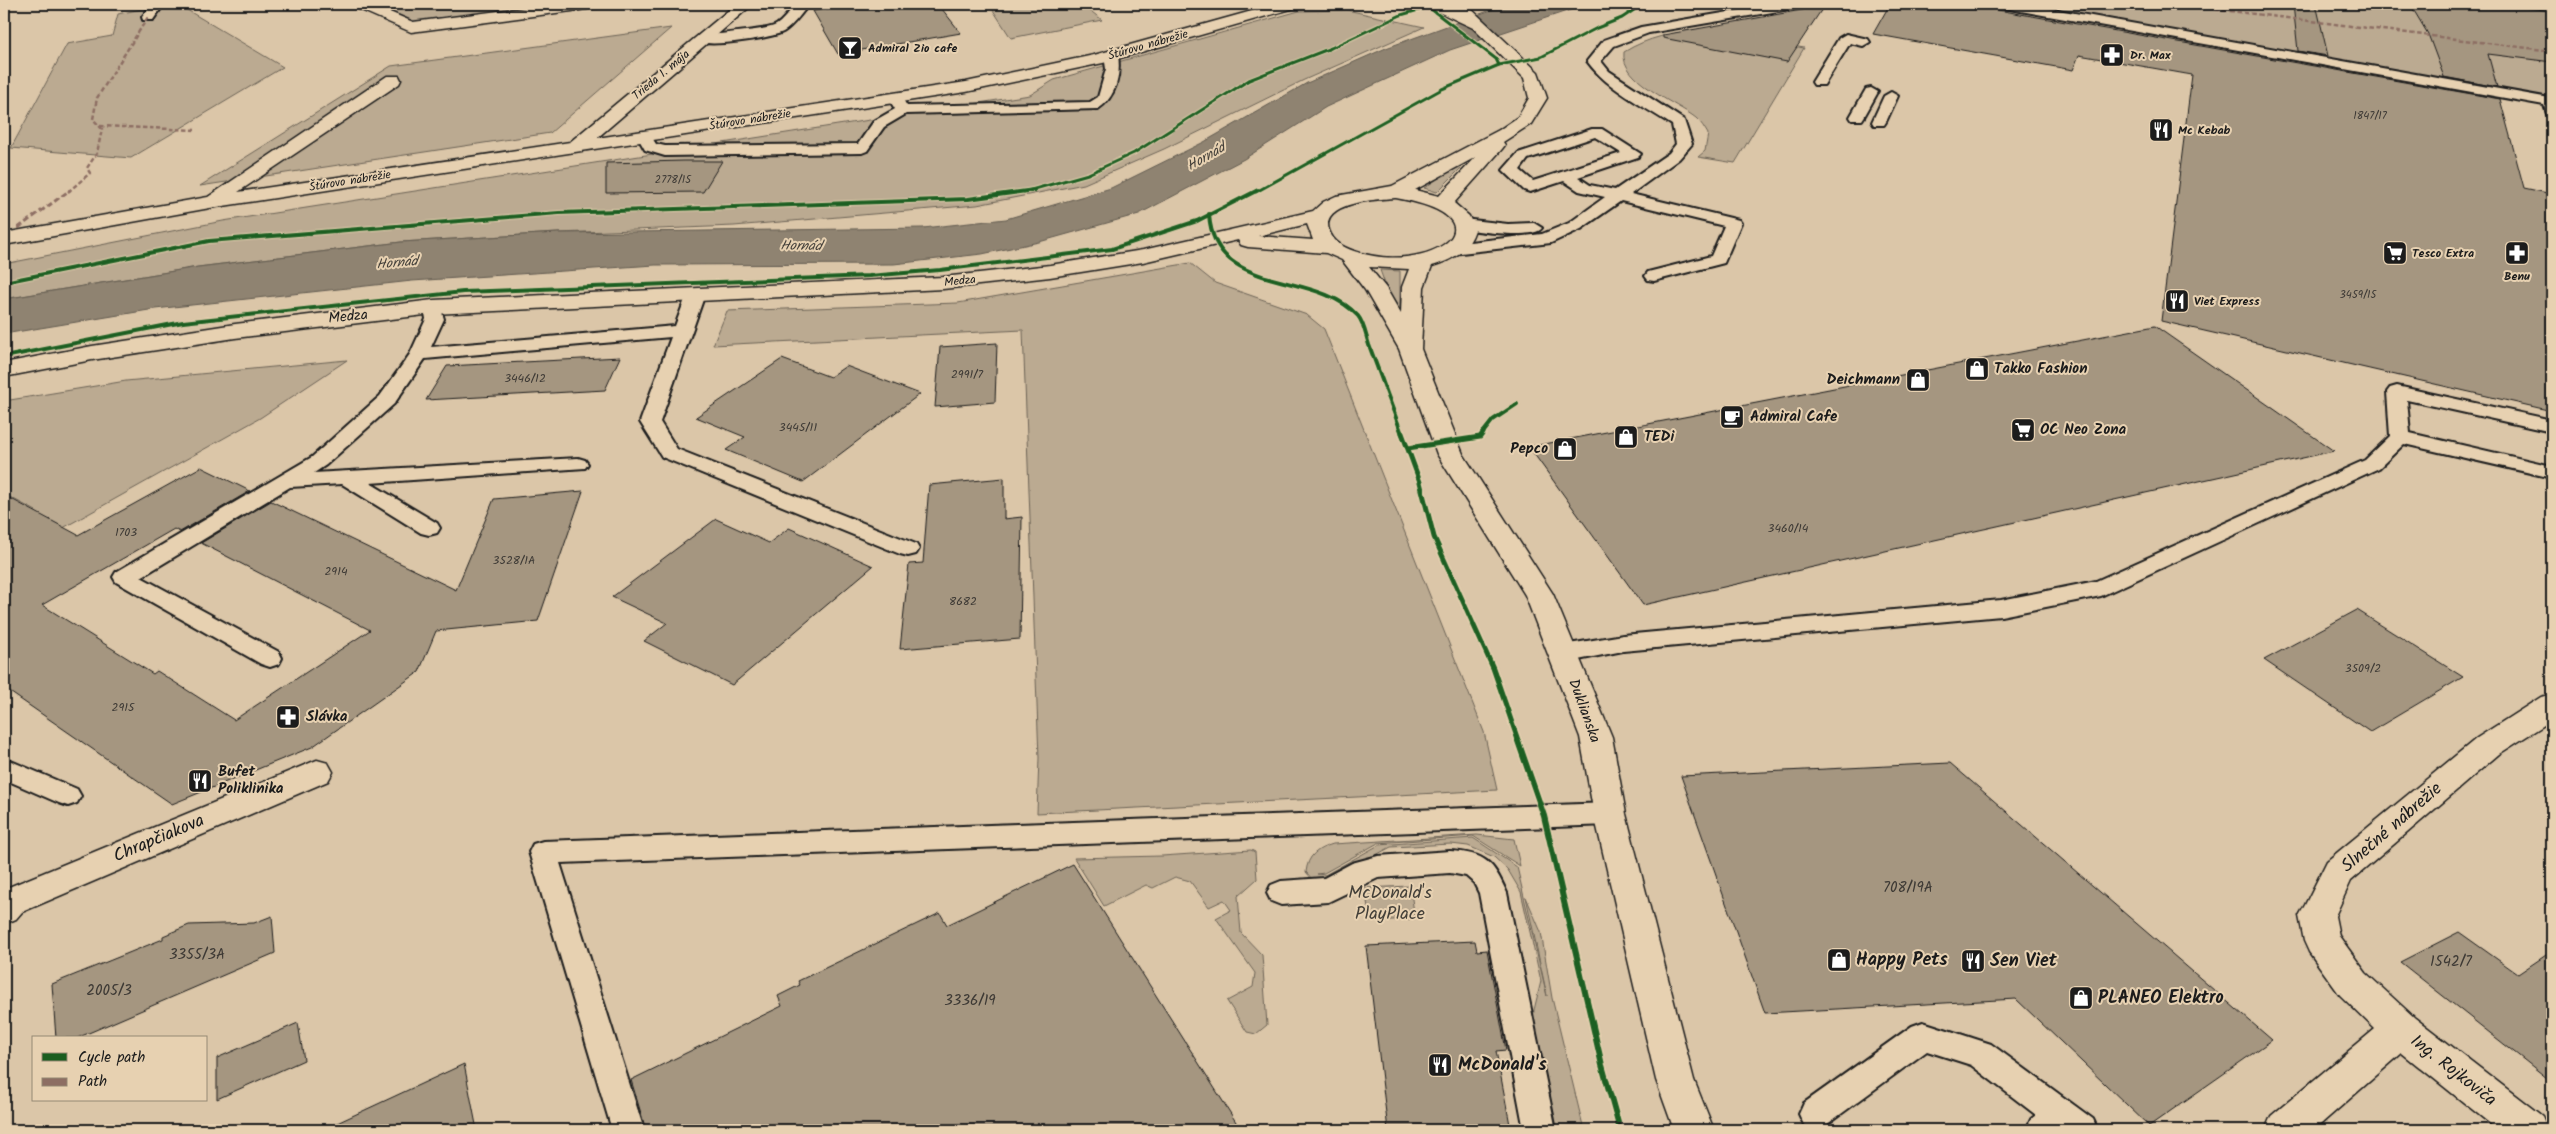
<svg xmlns="http://www.w3.org/2000/svg" width="2556" height="1134" viewBox="0 0 2556 1134" font-family="Kalam,sans-serif">
	<style>
		.green { fill: #bbaa91; stroke: #6c6356 }
		.water { fill: #8f8371; stroke: #615a4f }
		.building { fill: #a59680; stroke: #1c1c1c }
		.lines { fill: none; stroke-linecap: round; stroke-linejoin: round }
		.lane-casing { stroke: #1c1c1c; stroke-width: 4 }
		.street-casing { stroke: #1c1c1c; stroke-width: 3 }
		.lane { fill: #e7d1b1; fill-rule: evenodd }
		.street { fill: #e7d1b1; fill-rule: evenodd }
		.quiet-far1 { stroke: #8d6e63; stroke-width: 2.5; stroke-dasharray: 4.5 2.5; stroke-linecap: butt }
		.quiet { stroke: #8d6e63; stroke-width: 3; stroke-dasharray: 6 3; stroke-linecap: butt }
		.cycleway-far3-casing { stroke: #e7d1b1; stroke-width: 5 }
		.cycleway-far2-casing { stroke: #e7d1b1; stroke-width: 6 }
		.cycleway-far1-casing { stroke: #e7d1b1; stroke-width: 8 }
		.cycleway-casing { stroke: #e7d1b1; stroke-width: 9 }
		.cycleway-far3 { stroke: #1b5e20; stroke-width: 3 }
		.cycleway-far2 { stroke: #1b5e20; stroke-width: 4 }
		.cycleway-far1 { stroke: #1b5e20; stroke-width: 5 }
		.cycleway { stroke: #1b5e20; stroke-width: 6 }
		.labels { text-anchor: middle; dominant-baseline: central; stroke-width: 4; stroke-linejoin: round; paint-order: stroke }
		.far-number-label { font-size: 11px; fill: #3e3a35 }
		.far-street-label { font-size: 12px; fill: #1c1c1c; stroke: #e7d1b1 }
		.far-poi-label { font-size: 12px; font-weight: bold; fill: #1c1c1c; stroke: #e7d1b1; text-anchor: start }
		.number-label { font-size: 12px; fill: #3e3a35 }
		.far-water-label { font-size: 14px; font-style: italic; fill: #44403a; stroke: #e7d1b1 }
		.street-label { font-size: 15px; fill: #1c1c1c; stroke: #e7d1b1 }
		.poi-label { font-size: 15px; font-weight: bold; fill: #1c1c1c; stroke: #e7d1b1; text-anchor: start }
		.near-number-label { font-size: 15px; fill: #3e3a35 }
		.near-street-label { font-size: 18px; fill: #1c1c1c; stroke: #e7d1b1 }
		.near-park-label { font-size: 18px; fill: #444039; stroke: #e7d1b1 }
		.near-poi-label { font-size: 18px; font-weight: bold; fill: #1c1c1c; stroke: #e7d1b1; text-anchor: start }
	</style>
	<rect width="100%" height="100%" fill="#dbc6a8"/>
	<filter id="ink" filterUnits="userSpaceOnUse"><feTurbulence type="fractalNoise" baseFrequency=".02" numOctaves="2"/><feDisplacementMap in="SourceGraphic" scale="10" xChannelSelector="R" yChannelSelector="G"/><feConvolveMatrix kernelMatrix="1 2 1 2 8 2 1 2 1" color-interpolation-filters="sRGB"/></filter>
	<g filter="url(#ink)">
		<!-- green -->
		<g class="green">
			<polygon points="165,4 177,4 283,67 131,158 11,148 67,44 112,36 118,14"/>
			<polygon points="357,4 642,4 413,29"/>
			<polygon points="1013,4 1082,4 1102,20 1011,38 991,7"/>
			<polygon points="2024,4 2552,4 2552,98"/>
			<polygon points="1347,10 1424,27 1304,80 1164,149 1084,184 977,205 734,226 558,233 401,242 198,267 4,299 4,264 223,221 1030,95 1054,80 1299,11"/>
			<polygon points="671,28 550,133 200,186 391,66"/>
			<path d="M1700,29l104,19 -69,115 -37,-6 7,-6 3,-17c-3,-5 -7,-12 -12,-16 -19,-15 -76,-37 -72,-66 24,-15 49,-19 76,-23z"/>
			<polygon points="1460,164 1464,165 1437,192 1424,188"/>
			<polygon points="1190,263 1215,283 1307,315 1324,329 1484,732 1497,790 1037,813 1039,758 1023,330 713,345 727,311 958,303"/>
			<polygon points="1380,270 1400,271 1400,311 1395,312"/>
			<polygon points="347,360 260,418 4,561 4,529 36,511 4,494 4,401 126,381"/>
			<path d="M1477,835l37,4 6,27 -47,-30 -95,7 -54,30 -7,1 8,1 54,-30 94,-7 44,29 30,129 -21,-99 15,35 11,66 32,132h-28l-23,-108 1,-12 7,-29 -20,-89 -13,-22 -14,-13 -26,-11 -17,-2 -60,3 -61,32 -17,1 -7,-8c2,-17 11,-23 27,-28z"/>
			<polygon points="1251,850 1255,852 1257,879 1238,896 1241,933 1262,955 1267,1025 1256,1034 1247,1032 1227,1001 1253,987 1255,973 1216,918 1231,910 1224,900 1209,907 1190,881 1175,877 1153,888 1146,885 1104,906 1074,858 1162,856"/>
			<polygon points="1410,886 1415,919 1370,921 1365,888"/>
		</g>
		<!-- water -->
		<polygon class="water" points="1517,4 1588,4 1450,50 1326,107 1244,159 1139,214 1039,242 982,254 894,264 655,265 412,281 155,309 4,334 4,299 198,267 401,242 558,233 923,228 1006,219 1111,188 1204,142 1307,83 1386,48 1491,10"/>
		<!-- building -->
		<g class="building">
			<polygon points="858,4 938,4 961,33 838,54 813,11"/>
			<polygon points="1890,4 1964,4 2500,99 2524,188 2552,194 2552,411 2161,321 2192,75 2079,55 2073,70 1873,34"/>
			<polygon points="2293,4 2316,4 2328,56 2298,51"/>
			<polygon points="2410,4 2513,4 2514,6 2552,11 2552,62 2488,54 2497,87 2444,77 2428,34"/>
			<polygon points="1824,6 1787,62 1663,38 1663,35"/>
			<polygon points="684,161 722,161 703,192 606,193 606,163"/>
			<polygon points="2155,326 2334,451 1643,605 1529,447"/>
			<polygon points="997,343 995,402 935,407 940,347"/>
			<polygon points="620,357 605,390 426,400 447,366"/>
			<polygon points="782,359 830,377 846,366 920,394 803,482 726,450 745,437 696,417"/>
			<polygon points="201,467 250,491 180,532 174,529 42,605 153,674 157,671 234,720 370,630 201,543 271,501 456,590 494,499 583,491 538,621 436,631 419,672 312,747 172,804 4,688 4,495 78,535"/>
			<polygon points="1004,478 1004,519 1022,517 1020,639 900,649 909,564 923,563 929,485"/>
			<polygon points="716,519 769,543 789,528 873,566 732,685 644,641 667,623 612,597"/>
			<polygon points="2357,610 2463,677 2370,732 2264,660"/>
			<polygon points="1950,763 2272,1040 2149,1126 2016,999 1765,1013 1681,776"/>
			<polygon points="1073,864 1241,1130 646,1130 631,1080 782,1006 778,996 800,985 798,981 940,913 947,925"/>
			<polygon points="272,916 275,953 77,1038 56,1038 52,984 163,939 163,936 189,925 254,923"/>
			<polygon points="2459,932 2518,974 2552,951 2552,1082 2400,962"/>
			<polygon points="1475,941 1477,951 1487,950 1506,1050 1496,1051 1511,1130 1388,1130 1366,946"/>
			<polygon points="298,1023 304,1060 217,1099 217,1058"/>
			<polygon points="464,1064 477,1130 322,1130"/>
		</g>
		<g class="lines">
			<defs>
				<g id="lane">
					<polygon points="152,4 164,4 153,20 143,20 142,17"/>
					<path d="M796,4h13c-6,8 -17,23 -26,28 -12,6 -79,17 -87,8 6,-7 64,-8 78,-14 8,-3 16,-16 22,-22z"/>
					<path d="M1776,4h26l-6,4 -147,25 -35,13 -13,15 8,10 75,49 8,24 -13,15 -48,35 108,26 2,3 -17,40 -70,18 -6,-1 -3,-4 3,-4 63,-16 13,-30 -103,-25 -40,28 -30,14 -99,11 -6,-1 -2,-4 2,-4 6,-1 90,-10 27,-11 36,-26 -26,-6 -15,-10 -34,11 -6,-2 -21,-20 15,-17 74,-24h10l39,25 -3,3 -60,20 12,8 25,5 54,-37 7,-9 -4,-19c-28,-19 -65,-36 -85,-64l17,-21 37,-13zM1595,137l26,16 -88,28 -13,-11 8,-11z"/>
					<polygon points="1998,4 2024,4 2550,98 2552,98 2552,115 2547,114 2544,105 2004,8"/>
					<polygon points="1846,34 1868,39 1870,42 1863,46 1850,43 1824,85 1814,85 1812,82 1839,38"/>
					<path d="M1111,51l7,4c3,21 -2,42 -20,54l-192,5 -22,13 -17,24 -5,2 -197,3 -20,-6 -8,-14 2,-3h10l7,11 9,2 193,-2 16,-23 21,-12 -7,-11 7,-4 5,1 7,11 183,-4 8,-5 8,-28 -2,-14z"/>
					<polygon points="1871,88 1878,92 1864,117 1862,120 1852,120 1850,117 1866,89"/>
					<polygon points="1891,92 1898,96 1886,122 1884,125 1874,125 1872,122 1884,96"/>
					<path d="M1463,219l45,5 26,-1 8,5c-8,12 -70,3 -85,-1l-2,-3 2,-3z"/>
					<polygon points="696,289 702,290 705,294 660,422 677,449 916,544 919,549 916,554 908,556 900,554 662,457 640,422 671,337 425,359 394,404 326,465 314,473 578,458 585,460 588,464 585,468 370,483 437,523 440,528 437,533 429,535 421,533 342,484 290,487 141,577 279,652 282,658 279,664 270,667 261,664 116,582 113,577 116,572 312,457 380,396 410,354 426,319 424,307 427,303 439,303 444,319 431,347 675,326 687,294 690,290"/>
					<polygon points="2397,386 2552,420 2552,430 2547,431 2407,400 2410,433 2552,466 2552,478 2404,444 2379,468 2101,596 2001,616 1623,651 1563,663 1555,660 1551,654 1555,648 1563,645 1623,635 2001,600 2096,581 2365,460 2390,436 2387,392 2390,388"/>
					<polygon points="4,758 77,789 81,796 77,803 68,806 59,803 4,779"/>
					<polygon points="1610,803 1620,806 1623,814 1620,822 1610,825 560,863 644,1130 612,1130 529,852 533,844 543,841"/>
					<path d="M1450,851c36,2 43,11 57,42l49,237h-32l-45,-237 -5,-10 -8,-7 -16,-3 -72,5 -50,24 -47,3 -10,-4 -4,-8 4,-8 10,-4 43,-3 28,-15 26,-7z"/>
					<polygon points="1923,1022 1991,1044 2093,1119 2098,1130 2026,1130 2031,1119 2036,1115 1971,1065 1927,1051 1826,1125 1815,1129 1804,1125 1799,1114 1804,1103 1912,1026"/>
				</g>
				<g id="street">
					<polygon points="351,4 371,4 413,22 554,4 595,4 587,9 411,32 354,7"/>
					<polygon points="736,4 753,4 597,138 966,82 1094,55 1277,4 1301,4 1298,7 1103,63 966,92 210,208 4,245 4,233 208,197 387,76 399,76 401,80 399,84 238,192 570,142"/>
					<path d="M1426,4h19l6,3 -1,-3h16l72,68 9,26 -16,26 -28,18 2,3 -3,4 -48,54 15,13 6,14c-7,21 -22,30 -43,36l-8,21 -3,62 42,105 90,140 59,143 14,77 68,266 20,50h-40l-18,-50 -62,-266 -14,-77 -55,-142 -88,-141 -38,-105 -34,-59 -23,-30 -16,-7 -78,-6 -7,-2 -3,-5 -95,22 -93,15 -107,12 -510,25 -198,24 -143,22 -88,17v-14l88,-17 143,-22 198,-24 510,-23 107,-12 93,-15 170,-39 10,-9 13,-6 56,-10 107,-56 19,-13 11,-19 -5,-20 -51,-50 -45,-21zM1476,157l-37,39 -24,-6zM1396,198c118,21 32,79 -42,53 -11,-4 -21,-9 -25,-21 -9,-28 50,-31 67,-32zM1307,224l6,16 -55,-4zM1369,267l40,2 -7,18 -1,27 -15,-26z"/>
					<polygon points="2552,694 2552,720 2499,754 2351,881 2335,916 2339,936 2366,973 2415,1018 2542,1116 2548,1130 2498,1130 2402,1053 2314,1130 2265,1130 2271,1116 2375,1029 2340,995 2309,952 2304,941 2299,916 2305,905 2327,861 2477,738 2541,697"/>
					<polygon points="317,760 328,763 333,772 328,781 22,912 16,919 4,924 4,889"/>
				</g>
			</defs>
			<!-- lane casing -->
			<use href="#lane" class="lane-casing"/>
			<!-- street casing -->
			<use href="#street" class="street-casing"/>
			<!-- lane -->
			<use href="#lane" class="lane"/>
			<!-- street -->
			<use href="#street" class="street"/>
			<!-- quiet-far1 -->
			<g class="quiet-far1">
				<polyline points="2174,4 2552,51"/>
				<polyline points="1633,9 1652,4"/>
				<polyline points="100,126 195,130"/>
				<polyline points="68,192 90,173 87,168 97,153 102,129 93,119 97,98 148,17"/>
			</g>
			<!-- quiet -->
			<polyline class="quiet" points="18,228 70,190"/>
			<defs>
				<g id="cycleway-far3">
					<polyline points="1427,6 1496,59 1499,65"/>
					<polyline points="1024,192 1088,174 1134,153 1249,80 1331,48 1401,15 1440,4"/>
					<polyline points="1256,192 1442,89 1499,65 1541,57 1597,28 1622,18 1637,8"/>
				</g>
				<g id="cycleway-far2">
					<path d="M1209,214c5,83 106,54 149,102 6,7 8,20 11,29 11,29 22,59 33,89"/>
					<polyline points="4,282 209,241 559,213 968,199 1034,190"/>
					<polyline points="4,357 183,322 463,292 869,276 940,270 1112,249 1197,221 1258,190"/>
					<polyline points="1482,434 1493,420 1517,404"/>
				</g>
				<g id="cycleway-far1">
					<polyline points="1402,433 1420,482 1434,537 1493,668 1519,743"/>
					<polyline points="1408,448 1480,437 1483,433"/>
				</g>
				<polyline id="cycleway" points="1518,741 1544,816 1602,1065 1620,1130"/>
			</defs>
			<!-- cycleway-far3 casing -->
			<use href="#cycleway-far3" class="cycleway-far3-casing"/>
			<!-- cycleway-far2 casing -->
			<use href="#cycleway-far2" class="cycleway-far2-casing"/>
			<!-- cycleway-far1 casing -->
			<use href="#cycleway-far1" class="cycleway-far1-casing"/>
			<!-- cycleway casing -->
			<use href="#cycleway" class="cycleway-casing"/>
			<!-- cycleway-far3 -->
			<use href="#cycleway-far3" class="cycleway-far3"/>
			<!-- cycleway-far2 -->
			<use href="#cycleway-far2" class="cycleway-far2"/>
			<!-- cycleway-far1 -->
			<use href="#cycleway-far1" class="cycleway-far1"/>
			<!-- cycleway -->
			<use href="#cycleway" class="cycleway"/>
		</g>
	</g>
	<!-- icons -->
	<defs>
		<symbol id="bar-square" viewBox="-11 -11 22 22"><rect x="-9" y="-9" width="18" height="18" rx="4" fill="#1c1c1c" stroke="#e7d1b1"/><path d="M-6-5H6L.8 .8V4.5H3.5V6h-7V4.5H-.8V.8Z" fill="#fff"/></symbol>
		<symbol id="pharmacy-square" viewBox="-11 -11 22 22"><rect x="-9" y="-9" width="18" height="18" rx="4" fill="#1c1c1c" stroke="#e7d1b1"/><path d="M-2-6h4v4h4v4h-4v4h-4v-4h-4v-4h4Z" fill="#fff"/></symbol>
		<symbol id="restaurant-square" viewBox="-11 -11 22 22"><rect x="-9" y="-9" width="18" height="18" rx="4" fill="#1c1c1c" stroke="#e7d1b1"/><path d="M-5-6h1v4h1v-4h1v4h1v-4h1v5L-1.5 .5V6h-2V.5L-5-1ZM5-6V6H3V1.5H1.5Q1.5-4 5-6Z" fill="#fff"/></symbol>
		<symbol id="supermarket-square" viewBox="-11 -11 22 22"><rect x="-9" y="-9" width="18" height="18" rx="4" fill="#1c1c1c" stroke="#e7d1b1"/><path d="M-6-5.5h2.5l.6 2H6L4.5 2H-2.5L-4.4-4H-6ZM-1.5 3.2a1.3 1.3 0 1 0 .1 0ZM3 3.2a1.3 1.3 0 1 0 .1 0Z" fill="#fff"/></symbol>
		<symbol id="shop-square" viewBox="-11 -11 22 22"><rect x="-9" y="-9" width="18" height="18" rx="4" fill="#1c1c1c" stroke="#e7d1b1"/><path d="M-5-2.5h2.3a2.7 3.5 0 0 1 5.4 0H5L5.5 6h-11ZM-1.5-2.5h3a1.5 2.3 0 0 0-3 0Z" fill="#fff"/></symbol>
		<symbol id="cafe-square" viewBox="-11 -11 22 22"><rect x="-9" y="-9" width="18" height="18" rx="4" fill="#1c1c1c" stroke="#e7d1b1"/><path d="M-5.5-4.5H6V0H3Q3 3.5 0 3.5H-2.5Q-5.5 3.5-5.5 0ZM3-3.2v2h1.7v-2ZM-6 4.5H4V6H-6Z" fill="#fff"/></symbol>
	</defs>
	<g fill-rule="evenodd">
		<use href="#bar-square" x="836" y="34" width="28" height="28"/>
		<use href="#pharmacy-square" x="2098" y="41" width="28" height="28"/>
		<use href="#restaurant-square" x="2147" y="116" width="28" height="28"/>
		<use href="#supermarket-square" x="2381" y="239" width="28" height="28"/>
		<use href="#pharmacy-square" x="2503" y="239" width="28" height="28"/>
		<use href="#restaurant-square" x="2163" y="287" width="28" height="28"/>
		<use href="#shop-square" x="1963" y="355" width="28" height="28"/>
		<use href="#shop-square" x="1904" y="366" width="28" height="28"/>
		<use href="#cafe-square" x="1718" y="403" width="28" height="28"/>
		<use href="#supermarket-square" x="2009" y="416" width="28" height="28"/>
		<use href="#shop-square" x="1612" y="423" width="28" height="28"/>
		<use href="#shop-square" x="1551" y="435" width="28" height="28"/>
		<use href="#pharmacy-square" x="274" y="703" width="28" height="28"/>
		<use href="#restaurant-square" x="186" y="767" width="28" height="28"/>
		<use href="#shop-square" x="1825" y="946" width="28" height="28"/>
		<use href="#restaurant-square" x="1959" y="947" width="28" height="28"/>
		<use href="#shop-square" x="2067" y="984" width="28" height="28"/>
		<use href="#restaurant-square" x="1426" y="1051" width="28" height="28"/>
	</g>
	<g class="labels">
		<!-- far-number labels -->
		<g class="far-number-label">
			<text x="2370" y="116">1847/17</text>
			<text x="673" y="180">2778/15</text>
			<text x="2358" y="295">3459/15</text>
		</g>
		<!-- far-street labels -->
		<g class="far-street-label">
			<text transform="translate(1148 45) rotate(-16)">Štúrovo nábrežie</text>
			<text transform="translate(661 75) rotate(-40)">Trieda 1. mája</text>
			<text transform="translate(750 120) rotate(-9)">Štúrovo nábrežie</text>
			<text transform="translate(350 181) rotate(-9)">Štúrovo nábrežie</text>
			<text transform="translate(960 281) rotate(-6)">Medza</text>
		</g>
		<!-- far-poi labels -->
		<g class="far-poi-label">
			<text x="868" y="48">Admiral Zio cafe</text>
			<text x="2130" y="55">Dr. Max</text>
			<text x="2178" y="130">Mc Kebab</text>
			<text x="2412" y="253">Tesco Extra</text>
			<text x="2517" y="276" text-anchor="middle">Benu</text>
			<text x="2194" y="301">Viet Express</text>
		</g>
		<!-- number labels -->
		<g class="number-label">
			<text x="967" y="374">2991/7</text>
			<text x="525" y="378">3446/12</text>
			<text x="798" y="427">3445/11</text>
			<text x="1788" y="528">3460/14</text>
			<text x="126" y="532">1703</text>
			<text x="514" y="560">3528/1A</text>
			<text x="336" y="571">2914</text>
			<text x="963" y="601">8682</text>
			<text x="2363" y="668">3509/2</text>
			<text x="123" y="707">2915</text>
		</g>
		<!-- far-water labels -->
		<g class="far-water-label">
			<text transform="translate(1206 157) rotate(-30)">Hornád</text>
			<text transform="translate(801 246) rotate(1)">Hornád</text>
			<text transform="translate(397 263) rotate(-5)">Hornád</text>
		</g>
		<!-- street labels -->
		<g class="street-label">
			<text transform="translate(348 317) rotate(-6)">Medza</text>
			<text transform="translate(1584 711) rotate(70)">Duklianska</text>
		</g>
		<!-- poi labels -->
		<g class="poi-label">
			<text x="1994" y="369">Takko Fashion</text>
			<text x="1900" y="380" text-anchor="end">Deichmann</text>
			<text x="1750" y="417">Admiral Cafe</text>
			<text x="2040" y="430">OC Neo Zona</text>
			<text x="1644" y="437">TEDi</text>
			<text x="1548" y="449" text-anchor="end">Pepco</text>
			<text x="306" y="717">Slávka</text>
			<text x="218" y="772">Bufet<tspan x="218" dy="17">Poliklinika</tspan></text>
		</g>
		<!-- near-number labels -->
		<g class="near-number-label">
			<text x="1908" y="888">708/19A</text>
			<text x="197" y="955">3355/3A</text>
			<text x="2451" y="962">1542/7</text>
			<text x="109" y="991">2005/3</text>
			<text x="970" y="1001">3336/19</text>
		</g>
		<!-- near-street labels -->
		<g class="near-street-label">
			<text transform="translate(2392 828) rotate(-41)">Slnečné nábrežie</text>
			<text transform="translate(159 839) rotate(-23)">Chrapčiakova</text>
			<text transform="translate(2453 1071) rotate(38)">Ing. Rojkoviča</text>
		</g>
		<!-- near-park labels -->
		<g class="near-park-label">
			<text x="1390" y="893">McDonald's<tspan x="1390" dy="21">PlayPlace</tspan></text>
		</g>
		<!-- near-poi labels -->
		<g class="near-poi-label">
			<text x="1856" y="960">Happy Pets</text>
			<text x="1990" y="961">Sen Viet</text>
			<text x="2098" y="998">PLANEO Elektro</text>
			<text x="1458" y="1065">McDonald's</text>
		</g>
	</g>
	<!-- margin -->
	<rect width="2556" height="1134" fill="none" stroke="#e7d1b1" stroke-width="20"/>
	<rect x="10" y="10" width="2536" height="1114" fill="none" stroke="#1c1c1c" stroke-width="2" filter="url(#ink)"/>
	<!-- legend -->
	<rect x="32" y="1036" width="175" height="65" fill="#e7d1b1" stroke="#968975"/>
	<rect x="42" y="1053" width="25" height="8" fill="#1b5e20" stroke="#968975"/>
	<text x="78" y="1062" font-size="15" fill="#1c1c1c">Cycle path</text>
	<rect x="42" y="1078" width="25" height="8" fill="#8d6e63" stroke="#968975"/>
	<text x="78" y="1086" font-size="15" fill="#1c1c1c">Path</text>
</svg>
